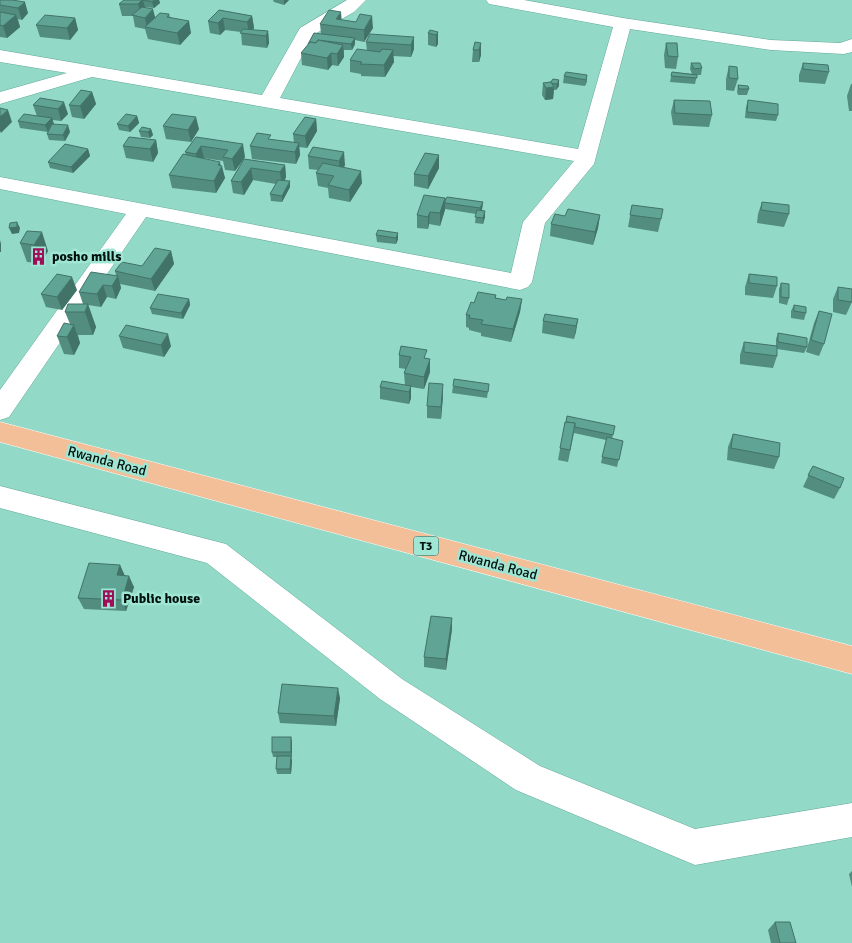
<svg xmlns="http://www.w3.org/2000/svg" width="852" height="943" viewBox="0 0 852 943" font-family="Signika,sans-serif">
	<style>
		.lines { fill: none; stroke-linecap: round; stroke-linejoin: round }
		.street-casing { stroke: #63a999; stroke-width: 1 }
		.highway-casing { stroke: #fff; stroke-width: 1 }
		.street { fill: #fff; fill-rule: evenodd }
		.highway { fill: #f3bf98; fill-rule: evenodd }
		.wall { fill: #528d7f }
		.shaded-wall { fill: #427368 }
		.building { fill: #5fa494; stroke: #427368 }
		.labels { text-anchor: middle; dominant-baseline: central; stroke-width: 5; stroke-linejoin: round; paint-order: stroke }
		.shield { fill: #9fe6d4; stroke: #305149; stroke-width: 1 }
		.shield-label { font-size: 12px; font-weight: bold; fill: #00110d }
		.poi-label { font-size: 14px; font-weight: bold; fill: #00110d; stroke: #9fe6d4; text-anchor: start }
		.street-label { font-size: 14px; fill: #00110d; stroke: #9fe6d4 }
	</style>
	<rect width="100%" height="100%" fill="#92d9c7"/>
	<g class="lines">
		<defs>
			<g id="street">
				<polygon points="347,0 366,0 354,12 313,35 280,98 578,149 613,27 495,5 489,4 486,0 524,0 623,18 771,40 840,43 852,39 852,52 844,54 771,50 630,29 594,164 545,223 532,282 528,287 520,290 146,217 9,417 0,420 0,390 126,214 0,189 0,177 511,273 523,222 574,161 92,77 0,104 0,92 67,73 0,62 0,50 262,95 300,28"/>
				<polygon points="0,486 226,544 402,679 540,766 695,829 852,803 852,837 695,865 516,790 380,699 207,563 0,508"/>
			</g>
			<polygon id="highway" points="0,422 852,646 852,674 0,442"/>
		</defs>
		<!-- street casing -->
		<use href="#street" class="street-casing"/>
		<!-- highway casing -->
		<use href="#highway" class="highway-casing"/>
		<!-- street -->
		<use href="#street" class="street"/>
		<!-- highway -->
		<use href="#highway" class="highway"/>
	</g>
	<!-- wall -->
	<g class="wall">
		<polygon points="0,0 12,0 28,13 22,20 18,19 20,27 7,38 0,37"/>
		<polygon points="124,0 159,0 160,3 154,8 145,7 145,8 155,17 169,14 170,17 191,33 180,45 148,39 145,29 135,27 133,16 122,16 119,4"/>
		<polygon points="273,0 289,0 284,5 274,2"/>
		<polygon points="219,10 252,16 254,28 253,30 268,31 269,43 267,48 242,45 241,32 225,30 220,35 210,33 208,21"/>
		<polygon points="75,18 78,30 70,40 40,37 36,25"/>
		<polygon points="341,20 373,28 364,42 355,40 355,44 352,50 344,50 344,57 338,66 332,65 328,70 302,65 301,53 321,34 320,24"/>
		<polygon points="438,32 438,44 436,47 428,45 428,33"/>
		<polygon points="414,37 414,49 411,57 393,56 394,62 385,77 361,76 361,74 350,72 350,60 367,51 366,42"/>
		<polygon points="481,43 481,55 479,62 472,62 473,50"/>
		<polygon points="666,43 678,57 676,69 665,68 664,55"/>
		<polygon points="691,63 702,68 701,75 697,75 695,84 670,82 672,72 692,74 690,69"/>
		<polygon points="803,63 829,72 825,84 799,82 799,75"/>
		<polygon points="729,66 738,79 734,91 726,90 726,79"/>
		<polygon points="587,75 587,82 585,86 563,83 564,76"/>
		<polygon points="559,80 559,86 556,90 554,90 553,99 545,100 542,95 543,83"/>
		<polygon points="851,84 852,84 852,111 849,111 847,96"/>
		<polygon points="738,85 749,89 747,95 738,95 737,92"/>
		<polygon points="92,92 96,104 84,119 72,117 69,105"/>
		<polygon points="40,98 68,114 61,121 52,120 54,124 70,132 65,141 49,140 47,134 50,129 48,132 20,128 18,121 37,116 33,105"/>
		<polygon points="674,100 712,115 709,127 673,125 671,112"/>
		<polygon points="748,100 778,115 776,121 745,118 746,107"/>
		<polygon points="137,116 139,123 130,132 119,130 117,124"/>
		<polygon points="316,119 317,131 307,148 299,147 300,155 296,164 252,159 250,146 294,143 293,134"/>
		<polygon points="163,126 199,129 191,142 166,139"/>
		<polygon points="151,129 153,135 150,138 141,137 139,131"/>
		<polygon points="196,137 245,157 235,171 225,170 223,161 204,158 220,166 225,178 216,193 172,188 169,175 186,155 185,152"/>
		<polygon points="156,140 158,153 153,162 126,158 123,146"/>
		<polygon points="313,147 345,165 344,167 362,183 350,202 329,198 328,188 318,186 316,173 318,170 309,169 308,156"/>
		<polygon points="88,149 90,156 73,173 50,168 48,162"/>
		<polygon points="244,159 285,165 286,177 285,180 290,187 282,202 271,201 270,194 276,184 253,180 244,195 233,193 231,181"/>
		<polygon points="439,168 428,189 414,186 414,174"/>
		<polygon points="445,198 483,202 482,210 485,211 485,217 483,224 475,223 476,214 445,209 440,226 429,224 428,229 417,228 417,215"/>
		<polygon points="762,202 789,214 784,227 757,223 758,214"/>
		<polygon points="632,205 661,219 658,232 628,227"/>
		<polygon points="600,215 598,228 593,245 550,236 551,224 565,216"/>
		<polygon points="27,231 48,251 41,263 27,262 20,243"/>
		<polygon points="398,233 398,239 396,244 377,242 376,235"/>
		<polygon points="171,251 174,264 155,291 120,284 121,288 116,299 107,297 101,307 88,305 96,327 93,335 78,335 80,343 74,355 64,354 57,336 70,324 65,312 83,304 79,292 116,275 115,271 142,266"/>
		<polygon points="749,274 777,286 773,298 745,295 745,287"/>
		<polygon points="781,283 789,298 787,305 779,303 779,289"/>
		<polygon points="838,287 852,302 846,315 833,312 833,299"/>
		<polygon points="77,290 62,310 46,307 41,294"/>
		<polygon points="496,295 496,298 506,300 522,299 520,312 511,342 481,336 481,333 469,330 469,328 466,327 466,315 474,303"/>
		<polygon points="189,299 190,305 183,319 152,314 150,308"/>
		<polygon points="794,305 806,313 804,320 791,318 791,311"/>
		<polygon points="819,311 824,344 819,356 806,352 814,323"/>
		<polygon points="578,319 574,339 542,333 543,321"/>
		<polygon points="778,333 807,347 804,353 777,349 777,356 773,368 740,364 740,355 744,342 776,346 776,339"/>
		<polygon points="119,336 171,346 164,357 123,348"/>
		<polygon points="399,355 427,358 430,372 424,389 411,387 411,398 409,404 380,399 380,387 405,385 404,373 406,369 399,368"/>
		<polygon points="453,386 488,391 487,398 452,393"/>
		<polygon points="443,396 441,419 427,418 427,406"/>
		<polygon points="565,422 615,426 612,439 623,441 617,467 601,463 606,440 574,433 568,462 558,460"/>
		<polygon points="733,434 779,457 774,469 727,460 728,447"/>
		<polygon points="813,466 840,488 834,499 803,487"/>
		<polygon points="120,565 124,575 134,587 126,611 84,609 78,598"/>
		<polygon points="452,629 446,670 424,667 424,657"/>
		<polygon points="340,698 336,726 280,723 278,713"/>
		<polygon points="292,742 292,757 291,757 292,761 291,774 277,774 276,769 277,757 273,757 272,752"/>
		<polygon points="852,871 852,887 849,874"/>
		<polygon points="775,922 796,943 771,943 768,930"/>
	</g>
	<!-- shaded-wall -->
	<g class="shaded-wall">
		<polygon points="142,0 143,0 146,11 141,16 138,4"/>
		<polygon points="155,0 159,0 160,3 154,8 152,2"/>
		<polygon points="284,0 289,0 284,5"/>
		<polygon points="25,2 28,13 22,20 18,8"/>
		<polygon points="153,9 156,21 147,28 145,18"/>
		<polygon points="341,12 342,24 336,19"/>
		<polygon points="16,15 20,27 7,38 3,26"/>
		<polygon points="252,16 254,28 249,34 247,22"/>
		<polygon points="372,16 373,28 364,42 364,30"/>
		<polygon points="75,18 78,30 70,40 67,28"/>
		<polygon points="223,18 225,30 220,35 218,23"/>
		<polygon points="189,21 191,33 180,45 177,33"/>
		<polygon points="268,31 269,43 267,48 266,36"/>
		<polygon points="438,32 438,44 436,47 436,35"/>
		<polygon points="414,37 414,49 411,57 411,45"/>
		<polygon points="355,38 355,44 352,50 351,44"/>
		<polygon points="481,43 481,55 479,62 479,50"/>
		<polygon points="343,45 344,57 338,66 337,54"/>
		<polygon points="393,50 394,62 385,77 384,65"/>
		<polygon points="331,53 332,65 328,70 327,58"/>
		<polygon points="559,80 559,86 556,90 557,84"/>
		<polygon points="554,87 553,99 545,100 546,88"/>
		<polygon points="92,92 96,104 84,119 80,106"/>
		<polygon points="64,102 68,114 61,121 58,109"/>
		<polygon points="8,110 12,122 1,133 0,131 0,117"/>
		<polygon points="137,116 139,123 130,132 128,126"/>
		<polygon points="196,117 199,129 191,142 188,130"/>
		<polygon points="52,118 54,124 48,132 45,125"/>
		<polygon points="316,119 317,131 307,148 305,136"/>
		<polygon points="68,125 70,132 65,141 63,135"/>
		<polygon points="151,129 153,135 150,138 148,132"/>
		<polygon points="156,140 158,153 153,162 150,149"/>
		<polygon points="299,143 300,155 296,164 295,152"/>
		<polygon points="243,144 245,157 235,171 232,159"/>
		<polygon points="201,146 204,158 198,166 196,154"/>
		<polygon points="88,149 90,156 73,173 71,167"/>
		<polygon points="344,152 345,165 340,174 339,161"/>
		<polygon points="439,155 439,168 428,189 428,176"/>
		<polygon points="220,162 221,168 222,166 225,178 216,193 214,181 218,165"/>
		<polygon points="285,165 286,177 282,185 280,172"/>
		<polygon points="251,168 253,180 244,195 241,182"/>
		<polygon points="361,171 362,183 350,202 349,190"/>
		<polygon points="290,181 290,187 282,202 282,196"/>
		<polygon points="445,198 445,210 440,226 440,213"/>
		<polygon points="483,202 482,209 480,215 480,208"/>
		<polygon points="485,211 485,217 483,224 483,218"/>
		<polygon points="430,212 429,224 428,229 428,217"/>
		<polygon points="600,215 598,228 593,245 595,232"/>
		<polygon points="17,222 20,228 19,233 12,234 9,228"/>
		<polygon points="42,232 48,251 41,263 34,245"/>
		<polygon points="398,233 398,239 396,244 396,238"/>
		<polygon points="0,240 1,244 1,252 0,252"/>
		<polygon points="171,251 174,264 155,291 151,279"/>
		<polygon points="118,276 121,288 116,299 112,286"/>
		<polygon points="72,277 77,290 62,310 57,297"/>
		<polygon points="103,285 107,297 101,307 97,294"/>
		<polygon points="189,299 190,305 183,319 181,313"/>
		<polygon points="522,299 520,312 511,342 513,329"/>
		<polygon points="88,304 96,327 93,335 85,312"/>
		<polygon points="578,319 576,332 574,339 576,326"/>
		<polygon points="74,325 80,343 74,355 67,337"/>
		<polygon points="168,334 171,346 164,357 161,345"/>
		<polygon points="430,359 430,372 424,389 424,377"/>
		<polygon points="443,384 443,396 441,419 441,407"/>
		<polygon points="411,386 411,398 409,404 409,392"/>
		<polygon points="120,565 125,576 117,575"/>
		<polygon points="129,576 134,587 126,611 122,600"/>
		<polygon points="452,618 452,629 446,670 446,659"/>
		<polygon points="338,688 340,698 336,726 334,716"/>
		<polygon points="291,737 292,742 292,757 291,752"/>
		<polygon points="291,756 292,761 291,774 290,769"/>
	</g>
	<!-- building -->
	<g class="building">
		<polygon points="0,0 12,0 25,2 18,8 0,5"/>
		<polygon points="124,0 142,0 138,4 119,4"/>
		<polygon points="143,0 155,0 152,2"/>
		<polygon points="142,7 153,9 145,18 132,15"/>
		<polygon points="219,10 252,16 247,22 223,18 218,23 208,21"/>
		<polygon points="329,10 341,12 336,19 356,22 360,14 372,16 364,30 320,24"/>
		<polygon points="0,12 16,15 3,26 0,25"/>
		<polygon points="160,13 169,14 167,17 189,21 177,33 145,27"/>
		<polygon points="45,15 75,18 67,28 36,25"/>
		<polygon points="243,29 268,31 266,36 240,33"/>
		<polygon points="430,30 438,32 436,35 428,33"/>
		<polygon points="314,33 355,38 351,44 318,40 316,43 310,42 308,44"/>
		<polygon points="370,34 414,37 411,45 366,42"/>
		<polygon points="318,40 343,45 337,54 331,53 327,58 301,53 310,42 316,43"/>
		<polygon points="475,42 481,43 479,50 473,50"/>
		<polygon points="666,43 677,43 678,57 668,56"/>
		<polygon points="357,49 380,52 382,49 393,50 384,65 360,64 362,62 350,60"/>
		<polygon points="691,63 700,63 702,68 694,69"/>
		<polygon points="803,63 828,65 829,72 803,69"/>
		<polygon points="729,66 737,67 738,79 729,78"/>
		<polygon points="566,72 587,75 586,80 564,76"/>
		<polygon points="672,72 697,75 697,78 671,76"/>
		<polygon points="553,79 559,80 557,84 550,83"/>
		<polygon points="551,82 554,87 546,88 543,83"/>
		<polygon points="738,85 748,86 749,89 739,89"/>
		<polygon points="81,90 92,92 80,106 69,105"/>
		<polygon points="40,98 64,102 58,109 33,105"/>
		<polygon points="674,100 710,101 712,115 675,113"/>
		<polygon points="748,100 778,104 778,115 747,112"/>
		<polygon points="0,108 8,110 0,117"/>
		<polygon points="24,114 52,118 45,125 18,121"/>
		<polygon points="126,114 137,116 128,126 117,124"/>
		<polygon points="172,114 196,117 188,130 163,126"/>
		<polygon points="305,117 316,119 305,136 293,134"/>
		<polygon points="52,124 68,125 63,135 47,134"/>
		<polygon points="142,127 151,129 148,132 139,131"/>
		<polygon points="257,133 271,135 268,139 299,143 295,152 250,146"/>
		<polygon points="129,137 156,140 150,149 123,146"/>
		<polygon points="196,137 243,144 232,159 223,157 228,150 201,146 196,154 185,152"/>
		<polygon points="65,144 88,149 71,167 48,162"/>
		<polygon points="313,147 344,152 339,161 308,156"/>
		<polygon points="425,153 439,155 428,176 414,174"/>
		<polygon points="183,154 220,162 218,165 222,166 214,181 169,175"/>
		<polygon points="244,159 285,165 280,172 251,168 241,182 231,181"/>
		<polygon points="323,163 361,171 349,190 328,185 334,176 316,173"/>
		<polygon points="278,180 290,181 282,196 270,194"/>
		<polygon points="424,195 445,198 440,213 430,212 428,217 417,215"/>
		<polygon points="447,197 483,202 480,208 445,203 445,200"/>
		<polygon points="762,202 789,205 789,214 761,210"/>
		<polygon points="632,205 663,209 661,219 630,215"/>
		<polygon points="568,209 600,215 595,232 551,224 555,214 565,216"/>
		<polygon points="477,210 485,211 483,218 475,217"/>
		<polygon points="17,222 17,227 9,228 10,223"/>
		<polygon points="378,230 398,233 396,238 376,235"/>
		<polygon points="27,231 42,232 34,245 20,243"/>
		<polygon points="155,248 171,251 151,279 115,271 122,262 142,266"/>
		<polygon points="91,272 118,276 112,286 103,285 97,294 79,292"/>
		<polygon points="57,274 72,277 57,297 41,294"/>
		<polygon points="749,274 777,277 777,286 749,283"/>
		<polygon points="781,283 789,284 789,298 781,297"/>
		<polygon points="838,287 852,289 852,302 838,300"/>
		<polygon points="478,292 496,295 495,298 506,300 507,297 522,299 513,329 481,324 483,320 469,318 470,315 466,315 471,302 474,303"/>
		<polygon points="158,294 189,299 181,313 150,308"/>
		<polygon points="68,304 88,304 85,312 65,312"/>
		<polygon points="794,305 806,307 806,313 794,311"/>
		<polygon points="819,311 832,314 824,344 811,340"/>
		<polygon points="545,314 578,319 576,326 543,321"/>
		<polygon points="64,323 74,325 67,337 57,336"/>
		<polygon points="126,325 168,334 161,345 119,336"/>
		<polygon points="778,333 807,338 807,347 778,342"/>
		<polygon points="744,342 777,346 777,356 744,352"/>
		<polygon points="401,346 427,350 424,358 430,359 424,377 404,373 411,357 399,355"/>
		<polygon points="454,379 489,384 488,392 453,386"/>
		<polygon points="382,381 411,386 409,392 380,387"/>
		<polygon points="429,383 443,384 441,407 427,406"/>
		<polygon points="567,416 615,426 613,435 575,427 575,423 566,422"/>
		<polygon points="565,422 575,423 570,450 560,448"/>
		<polygon points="733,434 780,443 779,457 731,448"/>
		<polygon points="607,437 623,441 619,460 602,457"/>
		<polygon points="813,466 844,478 840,488 808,475"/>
		<polygon points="89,563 120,565 117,575 129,576 122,600 78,598"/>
		<polygon points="431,616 452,618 446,659 424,657"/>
		<polygon points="282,684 338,688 334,716 278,713"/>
		<rect x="272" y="737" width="19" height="15"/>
		<polygon points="277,756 291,756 290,769 276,769"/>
		<polygon points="775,922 790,922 796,943 780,943"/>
	</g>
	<!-- icons -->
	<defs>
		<symbol id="building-bare" viewBox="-9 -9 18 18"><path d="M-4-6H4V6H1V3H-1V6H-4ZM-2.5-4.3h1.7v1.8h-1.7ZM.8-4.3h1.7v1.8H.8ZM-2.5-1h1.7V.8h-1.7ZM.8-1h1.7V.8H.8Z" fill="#9e0e59" stroke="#9fe6d4" stroke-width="2.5" paint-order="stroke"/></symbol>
	</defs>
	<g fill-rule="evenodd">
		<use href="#building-bare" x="26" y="244" width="25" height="25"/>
		<use href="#building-bare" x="96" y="586" width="25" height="25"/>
	</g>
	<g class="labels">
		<!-- shield labels -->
		<rect class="shield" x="413.5" y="536.5" width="25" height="19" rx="4"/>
		<g class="shield-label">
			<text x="426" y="546">T3</text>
		</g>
		<!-- poi labels -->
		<g class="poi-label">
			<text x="52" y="256">posho mills</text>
			<text x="123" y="598">Public house</text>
		</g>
		<!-- street labels -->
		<g class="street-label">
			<text transform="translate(107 461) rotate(15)">Rwanda Road</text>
			<text transform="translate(498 565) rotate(15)">Rwanda Road</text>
		</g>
	</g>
</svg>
